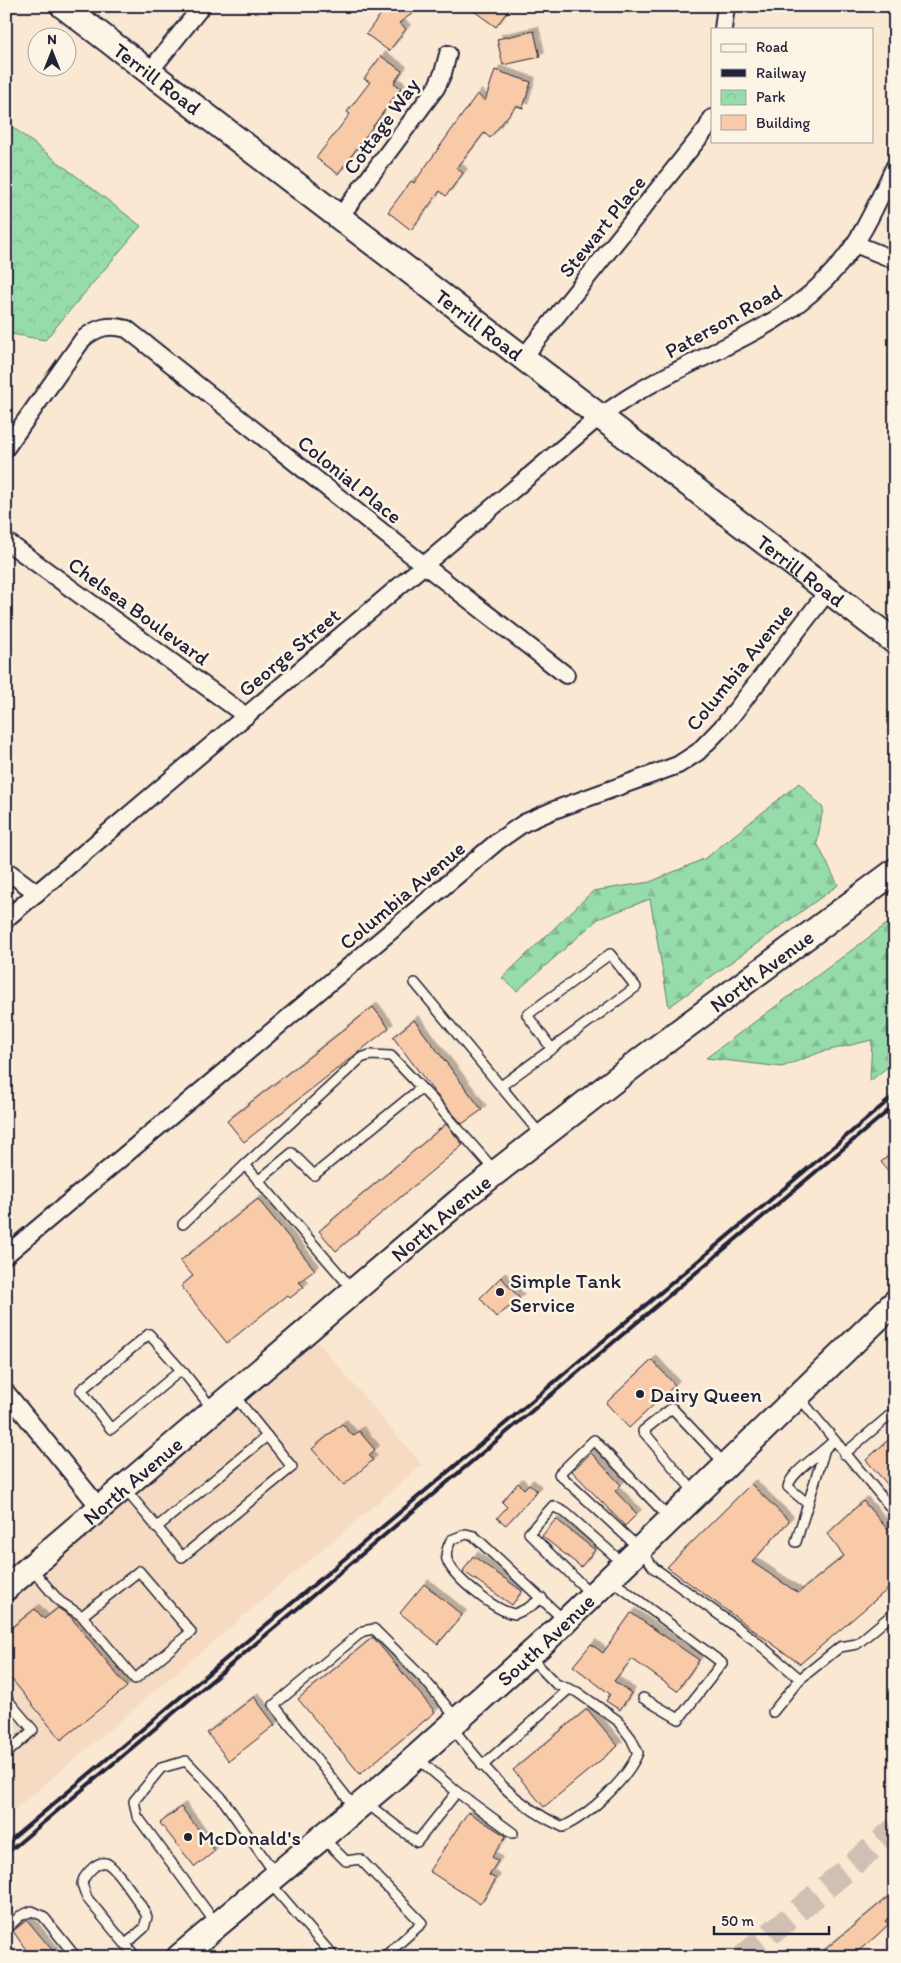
<svg xmlns="http://www.w3.org/2000/svg" width="901" height="1963" viewBox="0 0 901 1963" font-family="Itim,sans-serif">
	<style>
		.built { fill: #f6dbc2 }
		.forest { fill: url(#forest-firs); stroke: #5c7f72 }
		.park { fill: url(#park-crowns); stroke: #5c7f72 }
		.building { fill: #f8caa7; stroke: #22223b; filter: url(#shadow) }
		.lines { fill: none; stroke-linecap: round; stroke-linejoin: round }
		.secondary-tunnel { stroke: #d0c0b4; stroke-width: 24; stroke-dasharray: 24 12; stroke-linecap: butt }
		.lane-casing { stroke: #22223b; stroke-width: 12 }
		.street-casing { stroke: #22223b; stroke-width: 20 }
		.secondary-casing { stroke: #22223b; stroke-width: 28 }
		.lane { stroke: #fcf5e5; stroke-width: 9 }
		.street { stroke: #fcf5e5; stroke-width: 16 }
		.secondary { stroke: #fcf5e5; stroke-width: 24 }
		.rail { stroke: #22223b; stroke-width: 4 }
		.poi-dot { fill: #22223b; stroke: #fcf5e5; stroke-width: 2 }
		.labels { text-anchor: middle; dominant-baseline: central; stroke-width: 5; stroke-linejoin: round; paint-order: stroke }
		.street-label { font-size: 21px; fill: #22223b; stroke: #fcf5e5 }
		.poi-label { font-size: 21px; fill: #22223b; stroke: #fcf5e5; text-anchor: start }
	</style>
	<defs>
		<pattern id="forest-firs" width="22" height="20" patternUnits="userSpaceOnUse" patternTransform="scale(1.25)"><rect width="22" height="20" fill="#96dcaa"/><path d="M5 1l3.5 6h-7zM16 11l3.5 6h-7z" fill="#81bc93"/></pattern>
		<pattern id="park-crowns" width="20" height="18" patternUnits="userSpaceOnUse" patternTransform="scale(1.25)"><rect width="20" height="18" fill="#96dcaa"/><path d="M2 6a3 3 0 1 1 6 0M12 15a3 3 0 1 1 6 0" fill="none" stroke="#81bc93"/></pattern>
		<filter id="shadow"><feDropShadow dx="4.5" dy="-4.5" stdDeviation="0" flood-color="#0004"/></filter>
	</defs>
	<rect width="100%" height="100%" fill="#fbe8d2"/>
	<filter id="ink" filterUnits="userSpaceOnUse"><feTurbulence type="fractalNoise" baseFrequency=".02" numOctaves="2"/><feDisplacementMap in="SourceGraphic" scale="10" xChannelSelector="R" yChannelSelector="G"/><feConvolveMatrix kernelMatrix="1 2 1 2 8 2 1 2 1" color-interpolation-filters="sRGB"/></filter>
	<g filter="url(#ink)">
		<!-- built -->
		<polygon class="built" points="316,1340 422,1465 6,1817 6,1598"/>
		<!-- forest -->
		<g class="forest">
			<polygon points="799,783 823,808 817,843 838,885 669,1007 650,899 598,919 517,991 502,978 593,891 650,882 706,858"/>
			<polygon points="895,918 895,1061 870,1081 872,1040 821,1052 782,1067 706,1058"/>
		</g>
		<!-- park -->
		<polygon class="park" points="6,122 141,226 45,340 6,333"/>
		<!-- building -->
		<g class="building">
			<polygon points="387,6 423,6 399,23 406,29 389,51 366,34"/>
			<polygon points="467,6 511,6 496,27"/>
			<polygon points="534,31 540,57 503,65 497,39"/>
			<polygon points="381,56 402,71 394,83 401,88 338,174 316,158 350,114 347,112 370,82 364,79"/>
			<polygon points="495,70 531,82 523,108 516,106 490,138 484,133 457,168 463,173 446,196 440,191 411,230 388,212 411,181 414,183 477,94 485,101"/>
			<polygon points="373,1007 389,1028 244,1142 227,1121"/>
			<polygon points="414,1020 482,1110 462,1124 435,1093 393,1037"/>
			<polygon points="446,1124 463,1145 336,1251 319,1231"/>
			<polygon points="895,1151 895,1179 881,1162"/>
			<polygon points="258,1199 315,1270 299,1282 304,1287 290,1298 287,1295 227,1343 181,1286 193,1276 180,1261"/>
			<polygon points="501,1277 520,1299 496,1317 480,1298"/>
			<polygon points="652,1360 675,1385 629,1428 606,1403"/>
			<polygon points="342,1424 353,1436 359,1431 375,1450 369,1455 373,1460 344,1485 312,1449"/>
			<polygon points="895,1434 895,1493 866,1460"/>
			<polygon points="591,1453 621,1485 615,1491 637,1514 625,1526 572,1471"/>
			<polygon points="518,1483 524,1489 529,1484 537,1491 506,1525 497,1518 507,1507 502,1502"/>
			<polygon points="751,1484 789,1521 752,1562 798,1593 844,1556 827,1534 863,1501 895,1538 895,1583 800,1664 667,1567"/>
			<polygon points="556,1519 595,1550 581,1567 542,1536"/>
			<polygon points="473,1556 522,1591 512,1605 463,1571"/>
			<polygon points="424,1584 462,1615 438,1644 400,1613"/>
			<polygon points="58,1608 70,1616 127,1687 61,1740 6,1672 6,1651 12,1646 6,1639 6,1632 35,1609 44,1619"/>
			<polygon points="631,1613 699,1660 677,1691 632,1659 614,1681 631,1693 620,1710 606,1701 610,1694 573,1666 591,1644 603,1653"/>
			<polygon points="373,1637 435,1712 360,1774 298,1699"/>
			<polygon points="254,1697 275,1725 229,1761 207,1733"/>
			<polygon points="587,1709 618,1746 544,1807 513,1770"/>
			<polygon points="181,1807 215,1851 195,1867 160,1823"/>
			<polygon points="468,1812 506,1836 492,1857 498,1861 489,1875 496,1879 480,1904 429,1871"/>
			<polygon points="895,1891 895,1911 885,1921 889,1924 875,1937 851,1957 816,1957"/>
			<polygon points="27,1920 58,1957 31,1957 13,1931"/>
		</g>
		<g class="lines">
			<!-- secondary-tunnel -->
			<polyline class="secondary-tunnel" points="743,1957 895,1829"/>
			<defs>
				<g id="lane">
					<polyline points="415,983 541,1135"/>
					<polyline points="501,1086 636,987 610,954 527,1015 552,1049"/>
					<polyline points="258,1181 292,1153 314,1175 421,1088"/>
					<polyline points="183,1224 245,1165"/>
					<polyline points="353,1290 245,1165 361,1058 370,1055 391,1056 432,1099 495,1171"/>
					<polyline points="181,1370 111,1429 81,1390 149,1334 181,1370 185,1374 214,1411"/>
					<polyline points="798,1396 895,1513"/>
					<polyline points="844,1454 895,1411"/>
					<polyline points="124,1488 182,1557 292,1467 233,1394"/>
					<polyline points="695,1493 643,1431 672,1408 726,1465"/>
					<path d="M808,1504l-20,-17c2,-15 35,-34 46,-47"/>
					<polyline points="670,1519 594,1440 559,1474 640,1549 654,1568 753,1639 800,1679 840,1647 857,1644 895,1612"/>
					<polyline points="156,1528 267,1436"/>
					<polyline points="796,1542 824,1452"/>
					<polyline points="31,1568 59,1601 82,1616 139,1571 191,1632 135,1679 82,1616"/>
					<polyline points="610,1579 722,1663 679,1719 643,1698"/>
					<polyline points="591,1594 529,1533 553,1506 566,1513 624,1564"/>
					<path d="M542,1598l-14,10 -13,6c-18,-2 -59,-34 -67,-52 -4,-8 0,-15 3,-22l15,-6 8,2 91,85"/>
					<polyline points="6,1698 33,1730 6,1754"/>
					<polyline points="773,1712 800,1679"/>
					<path d="M451,1726c33,42 62,79 112,101 27,-13 63,-46 75,-74l-7,-15 -14,-18 -40,-28 -21,-8 -26,-27"/>
					<polyline points="482,1766 569,1689"/>
					<polyline points="457,1792 513,1833"/>
					<polyline points="365,1802 417,1842 457,1792 417,1758"/>
					<polyline points="356,1809 274,1705 363,1631 374,1629 424,1679 457,1719"/>
					<polyline points="322,1837 346,1861 360,1859 422,1923 384,1957"/>
					<polyline points="269,1882 334,1957"/>
					<polyline points="217,1925 137,1816 134,1801 161,1768 186,1761 221,1797 276,1875"/>
					<polyline points="6,1929 20,1916 32,1911 43,1916 76,1957"/>
					<path d="M126,1944l18,-16 3,-11c-4,-10 -32,-51 -41,-54 -9,-2 -18,9 -22,15l-2,6 5,14 49,59"/>
					<polyline points="6,1950 12,1957"/>
				</g>
				<g id="street">
					<polyline points="723,29 726,6"/>
					<polyline points="150,71 202,6"/>
					<polyline points="339,218 436,88 443,73 448,54"/>
					<polyline points="855,244 895,260"/>
					<polyline points="522,359 707,128 712,118"/>
					<path d="M6,448l77,-109c14,-12 26,-15 44,-10l297,236 142,110"/>
					<polyline points="6,541 246,716"/>
					<polyline points="6,870 37,893"/>
					<path d="M6,919l593,-502c14,-9 27,-19 42,-27 71,-42 142,-59 198,-125 25,-29 39,-65 56,-99"/>
					<polyline points="6,1255 498,841 524,823 554,810 678,765 698,752 726,723 828,591"/>
					<polyline points="6,1392 100,1508"/>
				</g>
				<g id="secondary">
					<path id="s1" d="M63,6l832,636"/>
					<path id="s2" d="M6,1588l453,-387 187,-145 249,-185"/>
					<path id="s3" d="M179,1957l216,-181 150,-135 350,-339"/>
				</g>
			</defs>
			<!-- lane casing -->
			<use href="#lane" class="lane-casing"/>
			<!-- street casing -->
			<use href="#street" class="street-casing"/>
			<!-- secondary casing -->
			<use href="#secondary" class="secondary-casing"/>
			<!-- lane -->
			<use href="#lane" class="lane"/>
			<!-- street -->
			<use href="#street" class="street"/>
			<!-- secondary -->
			<use href="#secondary" class="secondary"/>
			<!-- rail -->
			<g class="rail">
				<polyline points="6,1844 895,1095"/>
				<polyline points="6,1854 895,1105"/>
			</g>
		</g>
	</g>
	<!-- markers -->
	<g class="poi-dot">
		<circle cx="500" cy="1292" r="5"/>
		<circle cx="640" cy="1394" r="5"/>
		<circle cx="188" cy="1837" r="5"/>
	</g>
	<g class="labels">
		<!-- street labels -->
		<g class="street-label">
			<text stroke="none"><textPath href="#s1" startOffset="119">Terrill Road</textPath></text>
			<text transform="translate(381 126) rotate(-54)">Cottage Way</text>
			<text transform="translate(602 226) rotate(-51)">Stewart Place</text>
			<text transform="translate(723 321) rotate(-29)">Paterson Road</text>
			<text stroke="none"><textPath href="#s1" startOffset="524">Terrill Road</textPath></text>
			<text transform="translate(350 479) rotate(39)">Colonial Place</text>
			<text stroke="none"><textPath href="#s1" startOffset="929">Terrill Road</textPath></text>
			<text transform="translate(139 611) rotate(36)">Chelsea Boulevard</text>
			<text transform="translate(289 652) rotate(-40)">George Street</text>
			<text transform="translate(739 667) rotate(-51)">Columbia Avenue</text>
			<text transform="translate(402 895) rotate(-40)">Columbia Avenue</text>
			<text stroke="none"><textPath href="#s2" startOffset="976">North Avenue</textPath></text>
			<text stroke="none"><textPath href="#s2" startOffset="571">North Avenue</textPath></text>
			<text stroke="none"><textPath href="#s2" startOffset="166">North Avenue</textPath></text>
			<text stroke="none"><textPath href="#s3" startOffset="485">South Avenue</textPath></text>
		</g>
		<!-- poi labels -->
		<g class="poi-label">
			<text x="510" y="1280">Simple Tank<tspan x="510" dy="24">Service</tspan></text>
			<text x="650" y="1394">Dairy Queen</text>
			<text x="198" y="1837">McDonald's</text>
		</g>
	</g>
	<!-- margin -->
	<rect width="901" height="1963" fill="none" stroke="#fcf5e5" stroke-width="25"/>
	<rect x="12" y="12" width="876" height="1938" fill="none" stroke="#22223b" stroke-width="2" filter="url(#ink)"/>
	<!-- legend -->
	<rect x="711" y="28" width="162" height="115" fill="#fcf5e5" stroke="#a5a1a1"/>
	<rect x="721" y="44" width="25" height="8" fill="#fcf5e5" stroke="#a5a1a1"/>
	<text x="756" y="52" font-size="15" fill="#22223b">Road</text>
	<rect x="721" y="69" width="25" height="8" fill="#22223b" stroke="#a5a1a1"/>
	<text x="756" y="78" font-size="15" fill="#22223b">Railway</text>
	<rect x="721" y="90" width="25" height="15" fill="url(#park-crowns)" stroke="#a5a1a1"/>
	<text x="756" y="102" font-size="15" fill="#22223b">Park</text>
	<rect x="721" y="115" width="25" height="15" fill="#f8caa7" stroke="#a5a1a1"/>
	<text x="756" y="128" font-size="15" fill="#22223b">Building</text>
	<!-- north arrow -->
	<g transform="translate(52 52)"><circle r="24" fill="#fcf5e5" stroke="#a5a1a1"/>
	<path d="M0-4L9 19L0 12L-9 19Z" fill="#22223b"/>
	<text y="-8" font-size="14" font-weight="bold" text-anchor="middle" fill="#22223b">N</text>
	</g>
	<!-- scale -->
	<path d="M714 1926v8h115v-8" fill="none" stroke="#22223b" stroke-width="2.5"/>
	<text x="721" y="1926" font-size="15" fill="#22223b" stroke="#fcf5e5" stroke-width="4" paint-order="stroke">50 m</text>
</svg>
